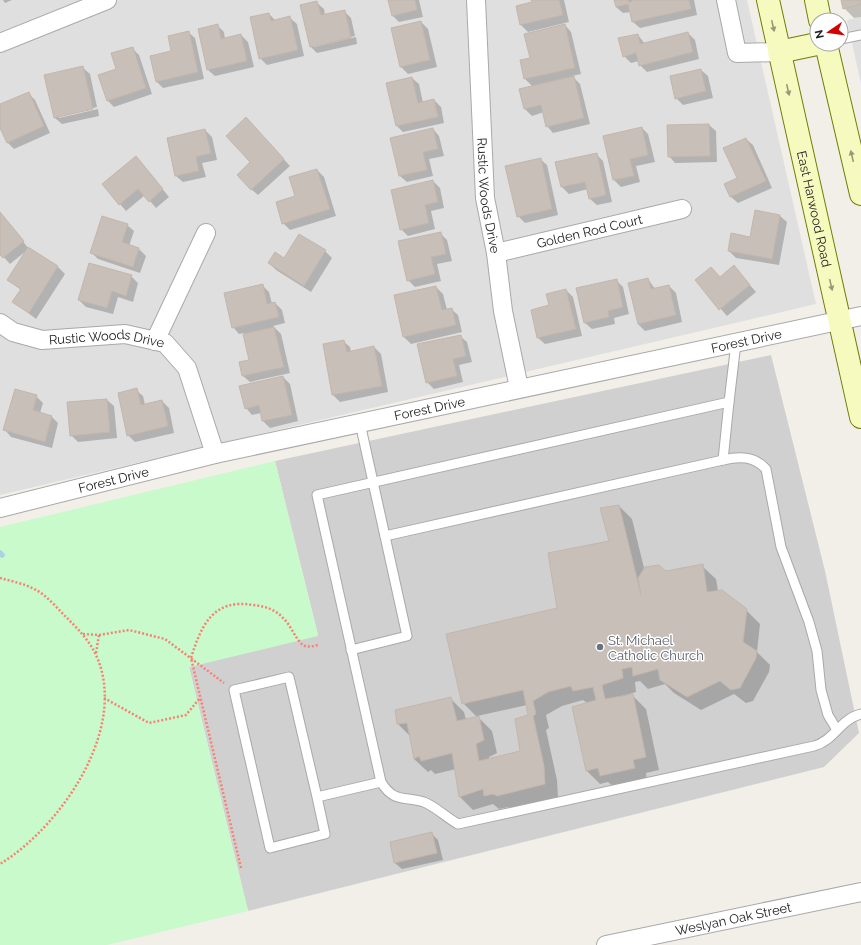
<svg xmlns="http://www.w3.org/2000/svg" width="861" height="945" viewBox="0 0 861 945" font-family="Raleway,sans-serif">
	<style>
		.residential { fill: #e0dfdf }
		.religious { fill: #d0d0d0 }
		.park { fill: #c8facc }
		.shadow { fill: #0003; fill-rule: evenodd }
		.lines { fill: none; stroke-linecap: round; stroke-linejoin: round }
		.stream { stroke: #aad3df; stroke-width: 5.5 }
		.building { fill: #c7bfb8; stroke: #c4b6ab }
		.lane-casing { stroke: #a9a9a9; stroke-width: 11 }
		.street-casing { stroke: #a9a9a9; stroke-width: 20 }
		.secondary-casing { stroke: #707d05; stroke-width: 24 }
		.path { stroke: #fa8072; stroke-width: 2.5; stroke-dasharray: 2 2; stroke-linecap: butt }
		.lane { stroke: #fff; stroke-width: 9 }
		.street { stroke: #fff; stroke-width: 18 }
		.secondary { stroke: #f7fabf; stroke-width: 22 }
		.oneway { fill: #979978 }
		.worship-dot { fill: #6b7280; stroke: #fff; stroke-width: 1.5 }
		.labels { text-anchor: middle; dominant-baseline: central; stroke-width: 3; stroke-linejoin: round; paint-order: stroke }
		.street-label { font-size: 13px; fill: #222; stroke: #fff }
		.worship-label { font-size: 13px; fill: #5b616d; stroke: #fff; text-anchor: start }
	</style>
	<rect width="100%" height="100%" fill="#f2efe9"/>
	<!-- residential -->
	<g class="residential">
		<polygon points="0,0 747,0 816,304 0,495"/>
		<polygon points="861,17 861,84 847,20"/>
	</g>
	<!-- religious -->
	<polygon class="religious" points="771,355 825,571 859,733 824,767 248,911 189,667 318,635 275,461"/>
	<!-- park -->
	<polygon class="park" points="275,461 318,636 189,667 248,911 107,945 0,945 0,527"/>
	<!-- shadow -->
	<g class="shadow">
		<polygon points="3,0 12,0 5,3"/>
		<polygon points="389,0 419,0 423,17 399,22 393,16"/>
		<polygon points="532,0 564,0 569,22 528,32 521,25 517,6 533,3"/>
		<polygon points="615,0 633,0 633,2 642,0 694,0 697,15 640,28 633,22 631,12 623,13 616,7"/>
		<polygon points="842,0 861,0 861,17 854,18 844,8"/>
		<polygon points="317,3 324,9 325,15 344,11 351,18 355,36 314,45 314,47 356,37 357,44 317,53 311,47"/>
		<polygon points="269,14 276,21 290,18 297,24 304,56 267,65 260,58"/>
		<polygon points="421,22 428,29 437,67 408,74 401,67 392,28"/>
		<polygon points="217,25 224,32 225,39 241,35 248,42 254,67 215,76 208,70"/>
		<polygon points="565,25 571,32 581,74 572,76 580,84 590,124 553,133 547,126 544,112 532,116 525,109 520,90 533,87 525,79 531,58"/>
		<polygon points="188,32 195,38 204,79 163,88 157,82 172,52"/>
		<polygon points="688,33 695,40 699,59 647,72 640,65 639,61 631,63 624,56 638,35 645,44"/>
		<polygon points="132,48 139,55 152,94 114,107 107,100 117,69"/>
		<polygon points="83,68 90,74 97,107 59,116 59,118 98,109 99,116 62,124 55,118"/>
		<polygon points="701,70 708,76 713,98 683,105 676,98"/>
		<polygon points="412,78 419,84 423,103 434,100 441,107 444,123 403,132 396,125"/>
		<polygon points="28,93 35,100 50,133 14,149 7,142 0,125 0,105"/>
		<polygon points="252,125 290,166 258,195 251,189"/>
		<polygon points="709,125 716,131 717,162 675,163 669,156"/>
		<polygon points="642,128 648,134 655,162 636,166 640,182 621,187 614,180 604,136"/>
		<polygon points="433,129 439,136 444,156 429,159 433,176 407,182 400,176"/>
		<polygon points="205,130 212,137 217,160 202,163 206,177 183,182 176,176"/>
		<polygon points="746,139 753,145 772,188 738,203 731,197 725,184 738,179"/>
		<polygon points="596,154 603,161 612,202 597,205 590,199 588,189 569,194 562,187 557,163"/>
		<polygon points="540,159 547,165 558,215 525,223 518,216"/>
		<polygon points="142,164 169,197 156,208 145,195 126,211 103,184"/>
		<polygon points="317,170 324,177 336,216 290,230 283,223 296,197"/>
		<polygon points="433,181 440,188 444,208 431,211 435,229 408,236 401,229"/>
		<polygon points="0,213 29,249 58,267 65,274 36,319 14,302 21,290 8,280 26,251 10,264 0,253"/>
		<polygon points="780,216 787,222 779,265 736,258 729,251 751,238"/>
		<polygon points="127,225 134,231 129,246 139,249 146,256 140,273 98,259 92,253"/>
		<polygon points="440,233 447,240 452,261 437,264 441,281 415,287 408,280"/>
		<polygon points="325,251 332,258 311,292 276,270 269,263"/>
		<polygon points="734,267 756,292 727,316 696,280 720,278"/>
		<polygon points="131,276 138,283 133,302 118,297 113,314 86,307 79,300"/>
		<polygon points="648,279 655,289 669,286 676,293 682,322 645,331 638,324"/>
		<polygon points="616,280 623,287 629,314 614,318 615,324 592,329 585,323"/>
		<polygon points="262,285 269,292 272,304 275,303 282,310 285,323 273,326 281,334 290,373 250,382 243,376 250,361 244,333 239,334 233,327"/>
		<polygon points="436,287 443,294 447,310 451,309 458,315 462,332 411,344 404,337 395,296"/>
		<polygon points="566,290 573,297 582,336 545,344 538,338"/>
		<polygon points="460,336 467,342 472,362 459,365 463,382 434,389 427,382"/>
		<polygon points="343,341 350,347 351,352 374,347 381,354 388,392 340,402 333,395 324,345"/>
		<polygon points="283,377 290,384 298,421 270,428 263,421 261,413 252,415 246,408"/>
		<polygon points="136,390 143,396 145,405 162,401 169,408 174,433 135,442 128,435"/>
		<polygon points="36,396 43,403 40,413 52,417 58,423 52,448 11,437 5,430"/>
		<polygon points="107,400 114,406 117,438 78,442 71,435"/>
		<path d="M619,506l13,13 12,49 22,4 36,-6 14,13 2,12 28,19 14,14 -3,28 13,13 -1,7 -16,29 -7,2 -12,-9 -33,16 -27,-17 -9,-9 -17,5 -8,-8 -5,1 1,10 -10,3v1l6,-1 14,14 13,61 -13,3 1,9 -32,6 -7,-6 -8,2 -13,-13v-68l-4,-3 -21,6 -16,9 3,13 -3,2 11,50 1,17 -47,12 -3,-2 -9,2 -6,-5 -20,6 -13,-13 -4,-28 -21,5 -4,-4 -3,2 -14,-13 -4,-23 -12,-12 52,-26 14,14 2,8 12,-2 -15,-15 95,-94 52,-67zM527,705l2,10 -8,37 -32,7v-2l8,-4 -5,-22 -15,-15z"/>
		<polygon points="432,834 438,840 443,860 402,869 395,863"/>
	</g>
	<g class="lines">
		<!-- stream -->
		<polyline class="stream" points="0,553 2,555"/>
	</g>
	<!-- building -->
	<g class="building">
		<polygon points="388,0 415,0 417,10 392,16"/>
		<polygon points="531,0 559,0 563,15 520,25 516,6 532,2"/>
		<polygon points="614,0 628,0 629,2 637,0 689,0 691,9 632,22 628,4 616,7"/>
		<polygon points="841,0 861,0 861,4 843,9"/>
		<polygon points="317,1 321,15 345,10 351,38 310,47 300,5"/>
		<polygon points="269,13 271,21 290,16 298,50 259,59 250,17"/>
		<polygon points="421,21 430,60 400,67 391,28"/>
		<polygon points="218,24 221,39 241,34 247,61 207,70 198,29"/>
		<polygon points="565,24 575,68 524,79 520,60 530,58 524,34"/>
		<polygon points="189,31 198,72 156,82 150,56 171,51 168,36"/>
		<polygon points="688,32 693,52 639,66 636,53 623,57 618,38 638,34 640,44"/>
		<polygon points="133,47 146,88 107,101 98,75 116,69 111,53"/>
		<polygon points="83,66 93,109 54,118 44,75"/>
		<polygon points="701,69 706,91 675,99 670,76"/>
		<polygon points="574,76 584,118 546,127 541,105 524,109 519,89"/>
		<polygon points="412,77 418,103 434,99 438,117 396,126 386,83"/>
		<polygon points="29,92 44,126 7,143 0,128 0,104"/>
		<polygon points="246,117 284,159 251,190 237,175 250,162 226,136"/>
		<polygon points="709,124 710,156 668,157 667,125"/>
		<polygon points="642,127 648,155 630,159 634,176 613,180 603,136"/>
		<polygon points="433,128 438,149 423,152 427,170 399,176 390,138"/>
		<polygon points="205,129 211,153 196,157 199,171 175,176 167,138"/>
		<polygon points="746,138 766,181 730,197 724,184 737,178 723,148"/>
		<polygon points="597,153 606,195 589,199 585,182 561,187 555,162"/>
		<polygon points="136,156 163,189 149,202 138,189 119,205 102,184"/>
		<polygon points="541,158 552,209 517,217 505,166"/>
		<polygon points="317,169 330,209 282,224 276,202 295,196 289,177"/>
		<polygon points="433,180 438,202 425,205 429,223 400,230 391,190"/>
		<polygon points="755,210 780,215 772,259 728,251 731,233 750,237"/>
		<polygon points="0,212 24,241 3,258 0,255"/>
		<polygon points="102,216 128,224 122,242 139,248 133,267 90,253"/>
		<polygon points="441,232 446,254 431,257 435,274 407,281 398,241"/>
		<polygon points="299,234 326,250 304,286 268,263 275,252 284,258"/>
		<polygon points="28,247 58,266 29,313 12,302 21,289 7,280"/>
		<polygon points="89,263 132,275 126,296 112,291 107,308 78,300"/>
		<polygon points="734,265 750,285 719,310 695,280 711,267 720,277"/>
		<polygon points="648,278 651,289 669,285 676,315 638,324 628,283"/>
		<polygon points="617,279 623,307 608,311 609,317 584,323 576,288"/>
		<polygon points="263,284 267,304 275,302 279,317 232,328 224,293"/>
		<polygon points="436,286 442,310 452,308 456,325 403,337 394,295"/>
		<polygon points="566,289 576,329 537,338 531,310 549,305 546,294"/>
		<polygon points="274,327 284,367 242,376 239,362 249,360 243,334"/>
		<polygon points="461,335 466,356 453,359 457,376 426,383 417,344"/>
		<polygon points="344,340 347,352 374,346 382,386 332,395 323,344"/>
		<polygon points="283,376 292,415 262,421 259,405 245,409 239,386"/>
		<polygon points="137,388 141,405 162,400 168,426 127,436 118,393"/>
		<polygon points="15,389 37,395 33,410 52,416 45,442 3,430"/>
		<polygon points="107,399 110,432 70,436 67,402"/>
		<polygon points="619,505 641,595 638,578 645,567 659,565 666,571 703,564 707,592 722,590 747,609 743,642 757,651 756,658 740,688 731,690 720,681 687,697 660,680 658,669 633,676 632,667 622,669 623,678 602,685 605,699 633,694 646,757 633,760 635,768 600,776 598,768 586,771 572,707 596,700 593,687 573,691 571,686 548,692 533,701 536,714 533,716 544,766 545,784 497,796 493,794 484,796 483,789 459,797 452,753 421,761 419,756 414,759 407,723 397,724 395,710 451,697 457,721 479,716 484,740 476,744 479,761 520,751 515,719 528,715 523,690 462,704 446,634 557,608 548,553 609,541 600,508"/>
		<polygon points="432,832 437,853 394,863 390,842"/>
	</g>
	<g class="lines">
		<defs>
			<g id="lane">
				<polyline points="841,39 861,35"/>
				<polyline points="729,402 736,343"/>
				<polyline points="385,536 723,460"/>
				<polyline points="351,650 407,636 360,423"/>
				<path d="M837,730l-9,-15 -7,-25 -4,-39 -8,-29 -28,-75 -15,-78c-12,-13 -26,-13 -43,-9l6,-58 -412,93 64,287c13,21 23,14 43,20 12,5 23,16 34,22l356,-78c20,-5 26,-27 47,-32"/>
				<polyline points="317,797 289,677 234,690 270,848 325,834 317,797 381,782"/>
			</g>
			<g id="street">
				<path id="s1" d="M476,0l9,198 11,55 7,58 16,77"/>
				<polyline points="726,0 737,53 779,52"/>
				<polyline points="0,43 107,0"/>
				<path id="s2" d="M496,253l186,-44"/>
				<path id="s3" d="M0,323l13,9 29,8 83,-6 40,9 22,25 28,86"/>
				<polyline points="155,341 206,233"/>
				<path id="s4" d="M0,508l215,-54 646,-138"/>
				<path id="s5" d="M606,945l255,-53"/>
			</g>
			<g id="secondary">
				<path id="s6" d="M768,0l93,417"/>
				<polyline points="816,0 820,20"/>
				<polyline points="826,44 861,194"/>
				<polyline points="779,52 817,44"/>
			</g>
		</defs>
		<!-- lane casing -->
		<use href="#lane" class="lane-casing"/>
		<!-- street casing -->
		<use href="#street" class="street-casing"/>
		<!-- secondary casing -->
		<use href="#secondary" class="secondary-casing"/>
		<!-- path -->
		<g class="path">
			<path d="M0,578c10,3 22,5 32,10 14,6 24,19 34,29 11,11 22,22 29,36 36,73 -34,174 -95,211"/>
			<polyline points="83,634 99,635 129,630 165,639 224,683"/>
			<polyline points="96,653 99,635"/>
			<polyline points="104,698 149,723 186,715 200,698"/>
			<path d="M241,868l-50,-210c10,-32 22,-60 62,-53 11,1 22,4 30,13 8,7 12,21 20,27 5,3 10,1 15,0"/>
		</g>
		<!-- lane -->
		<use href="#lane" class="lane"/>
		<!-- street -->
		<use href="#street" class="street"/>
		<!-- secondary -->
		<use href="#secondary" class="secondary"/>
	</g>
	<!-- one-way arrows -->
	<defs><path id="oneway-solid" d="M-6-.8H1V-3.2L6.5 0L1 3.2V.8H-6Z"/></defs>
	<g class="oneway">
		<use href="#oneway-solid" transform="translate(773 26) rotate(77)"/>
		<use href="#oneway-solid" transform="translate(788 90) rotate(77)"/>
		<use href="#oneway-solid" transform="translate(852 156) rotate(-103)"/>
		<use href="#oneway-solid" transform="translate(831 285) rotate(77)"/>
	</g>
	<!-- markers -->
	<circle class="worship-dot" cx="600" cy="647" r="4"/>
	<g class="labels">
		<!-- street labels -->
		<g class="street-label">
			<text stroke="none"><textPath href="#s1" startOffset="196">Rustic Woods Drive</textPath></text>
			<text stroke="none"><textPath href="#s6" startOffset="214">East Harwood Road</textPath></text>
			<text stroke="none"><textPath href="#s2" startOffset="96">Golden Rod Court</textPath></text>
			<text stroke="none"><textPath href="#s4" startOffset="765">Forest Drive</textPath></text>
			<text stroke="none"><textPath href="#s3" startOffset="111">Rustic Woods Drive</textPath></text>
			<text stroke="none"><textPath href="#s4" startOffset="441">Forest Drive</textPath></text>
			<text stroke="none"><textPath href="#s4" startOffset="117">Forest Drive</textPath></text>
			<text stroke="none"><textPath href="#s5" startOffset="130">Weslyan Oak Street</textPath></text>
		</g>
		<!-- worship labels -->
		<g class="worship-label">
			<text x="608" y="640">St. Michael<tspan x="608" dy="15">Catholic Church</tspan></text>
		</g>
	</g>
	<!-- north arrow -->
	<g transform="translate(829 32) rotate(257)"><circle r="19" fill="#ffffff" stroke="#a7a7a7"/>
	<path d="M0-3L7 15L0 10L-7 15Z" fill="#d40000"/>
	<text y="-6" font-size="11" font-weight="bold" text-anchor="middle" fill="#222222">N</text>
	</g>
</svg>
